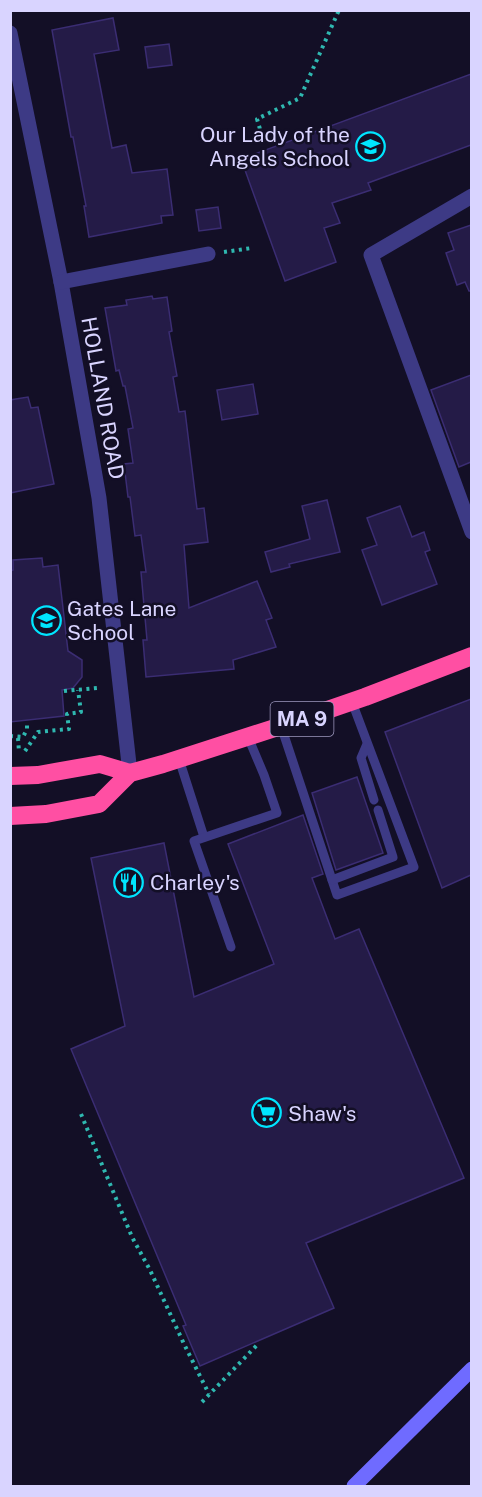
<svg xmlns="http://www.w3.org/2000/svg" width="482" height="1497" viewBox="0 0 482 1497" font-family="'Public Sans',sans-serif">
	<style>
		.building { fill: #241b47; stroke: #3b2d73; stroke-width: 1.5 }
		.lines { fill: none; stroke-linecap: round; stroke-linejoin: round }
		.path { stroke: #2fb8b0; stroke-width: 4; stroke-dasharray: 3 4.5; stroke-linecap: butt }
		.lane { stroke: #3d3a85; stroke-width: 9 }
		.street { stroke: #3d3a85; stroke-width: 15 }
		.secondary { stroke: #6f6bff; stroke-width: 15 }
		.highway { stroke: #ff4fa3; stroke-width: 18 }
		.labels { text-anchor: middle; dominant-baseline: central; stroke-width: 5; stroke-linejoin: round; paint-order: stroke }
		.shield { fill: #130f26; stroke: #9e99be; stroke-width: 1.5 }
		.shield-label { font-size: 20px; font-weight: bold; fill: #d9d4ff }
		.poi-label { font-size: 21px; fill: #d9d4ff; stroke: #130f26; text-anchor: start }
		.street-label { font-size: 21px; fill: #d9d4ff; stroke: #130f26 }
	</style>
	<rect width="100%" height="100%" fill="#130f26"/>
	<!-- building -->
	<g class="building">
		<polygon points="113,18 119,50 94,54 112,148 126,145 132,173 167,169 173,215 161,216 162,223 89,237 84,206 86,206 73,137 71,137 52,30"/>
		<polygon points="169,44 172,65 148,68 145,47"/>
		<polygon points="471,74 471,145 368,183 371,190 332,203 340,223 324,228 336,262 285,281 241,159"/>
		<polygon points="218,207 221,228 199,231 196,210"/>
		<polygon points="471,225 471,291 469,291 465,282 457,285 446,253 454,250 448,233"/>
		<polygon points="152,296 153,299 167,297 172,331 169,332 177,376 173,377 179,412 185,411 197,509 204,508 208,542 184,545 189,608 257,581 272,618 266,620 276,647 233,660 234,669 146,677 143,640 147,640 141,572 146,572 141,535 135,536 130,497 128,497 124,464 133,463 128,429 133,428 125,386 123,386 119,370 116,371 105,308 127,305 126,300"/>
		<polygon points="471,375 471,462 459,467 431,390"/>
		<polygon points="253,384 258,414 222,420 217,390"/>
		<polygon points="28,397 31,408 38,407 54,484 10,493 10,400"/>
		<polygon points="327,500 340,552 289,564 290,567 271,572 265,552 310,539 302,506"/>
		<polygon points="400,506 412,537 424,532 430,550 425,552 437,584 382,605 362,550 377,545 367,518"/>
		<polygon points="42,558 43,567 58,565 68,651 82,660 82,677 73,688 62,690 64,716 10,722 10,571 13,570 13,560"/>
		<polygon points="471,699 471,875 442,888 385,732"/>
		<polygon points="357,777 383,853 336,870 312,793"/>
		<polygon points="303,815 323,874 312,878 335,939 359,929 464,1178 306,1243 334,1308 200,1366 183,1326 186,1325 71,1049 125,1026 91,858 164,843 194,997 274,964 228,844"/>
	</g>
	<g class="lines">
		<!-- path -->
		<g class="path">
			<polyline points="262,136 257,119 300,98 339,10"/>
			<polyline points="224,252 252,248"/>
			<polyline points="64,691 97,688"/>
			<polyline points="10,736 23,737 27,729 27,724"/>
			<polyline points="18,738 19,752"/>
			<polyline points="25,751 38,732 69,729 67,714 81,712 78,690"/>
			<polyline points="81,1114 132,1237 150,1270 184,1344 209,1394"/>
			<polyline points="202,1402 259,1343"/>
		</g>
		<!-- lane -->
		<g class="lane">
			<polyline points="281,726 337,895 414,867 352,702"/>
			<polyline points="367,744 361,758 374,800"/>
			<polyline points="179,759 204,837"/>
			<polyline points="332,880 393,857 378,810"/>
			<polyline points="231,947 194,841 277,813 264,775 248,737"/>
		</g>
		<!-- street -->
		<g class="street">
			<polyline points="10,33 61,282 99,498 130,773"/>
			<polyline points="472,196 371,255 472,532"/>
			<polyline points="61,282 208,254"/>
		</g>
		<!-- secondary -->
		<polyline class="secondary" points="354,1486 472,1369"/>
		<!-- highway -->
		<g class="highway">
			<polyline points="10,776 38,775 100,764 130,773"/>
			<polyline points="10,816 46,814 99,804 130,773 163,764 281,726 365,697 472,656"/>
		</g>
	</g>
	<!-- icons -->
	<defs>
		<symbol id="school-ring" viewBox="-11 -11 22 22"><circle r="9.5" fill="#130f26" stroke="#00e5ff" stroke-width="1.5"/><path d="M0-5L7-2L0 1L-7-2ZM-4 1L0 2.5L4 1V4Q0 6-4 4Z" fill="#00e5ff"/></symbol>
		<symbol id="restaurant-ring" viewBox="-11 -11 22 22"><circle r="9.5" fill="#130f26" stroke="#00e5ff" stroke-width="1.5"/><path d="M-5-6h1v4h1v-4h1v4h1v-4h1v5L-1.5 .5V6h-2V.5L-5-1ZM5-6V6H3V1.5H1.5Q1.5-4 5-6Z" fill="#00e5ff"/></symbol>
		<symbol id="supermarket-ring" viewBox="-11 -11 22 22"><circle r="9.5" fill="#130f26" stroke="#00e5ff" stroke-width="1.5"/><path d="M-6-5.5h2.5l.6 2H6L4.5 2H-2.5L-4.4-4H-6ZM-1.5 3.2a1.3 1.3 0 1 0 .1 0ZM3 3.2a1.3 1.3 0 1 0 .1 0Z" fill="#00e5ff"/></symbol>
	</defs>
	<g fill-rule="evenodd">
		<use href="#school-ring" x="354" y="130" width="33" height="33"/>
		<use href="#school-ring" x="30" y="604" width="33" height="33"/>
		<use href="#restaurant-ring" x="112" y="866" width="33" height="33"/>
		<use href="#supermarket-ring" x="250" y="1096" width="33" height="33"/>
	</g>
	<g class="labels">
		<!-- shield labels -->
		<rect class="shield" x="270.5" y="702" width="63" height="34" rx="4.5"/>
		<g class="shield-label">
			<text x="302" y="719">MA 9</text>
		</g>
		<!-- poi labels -->
		<g class="poi-label">
			<text x="350" y="134" text-anchor="end">Our Lady of the<tspan x="350" dy="24">Angels School</tspan></text>
			<text x="67" y="608">Gates Lane<tspan x="67" dy="24">School</tspan></text>
			<text x="150" y="882">Charley's</text>
			<text x="288" y="1113">Shaw's</text>
		</g>
		<!-- street labels -->
		<g class="street-label">
			<text transform="translate(103 398) rotate(80)">HOLLAND ROAD</text>
		</g>
	</g>
	<!-- border -->
	<rect width="482" height="1497" fill="none" stroke="#d9d4ff" stroke-width="24"/>
</svg>
